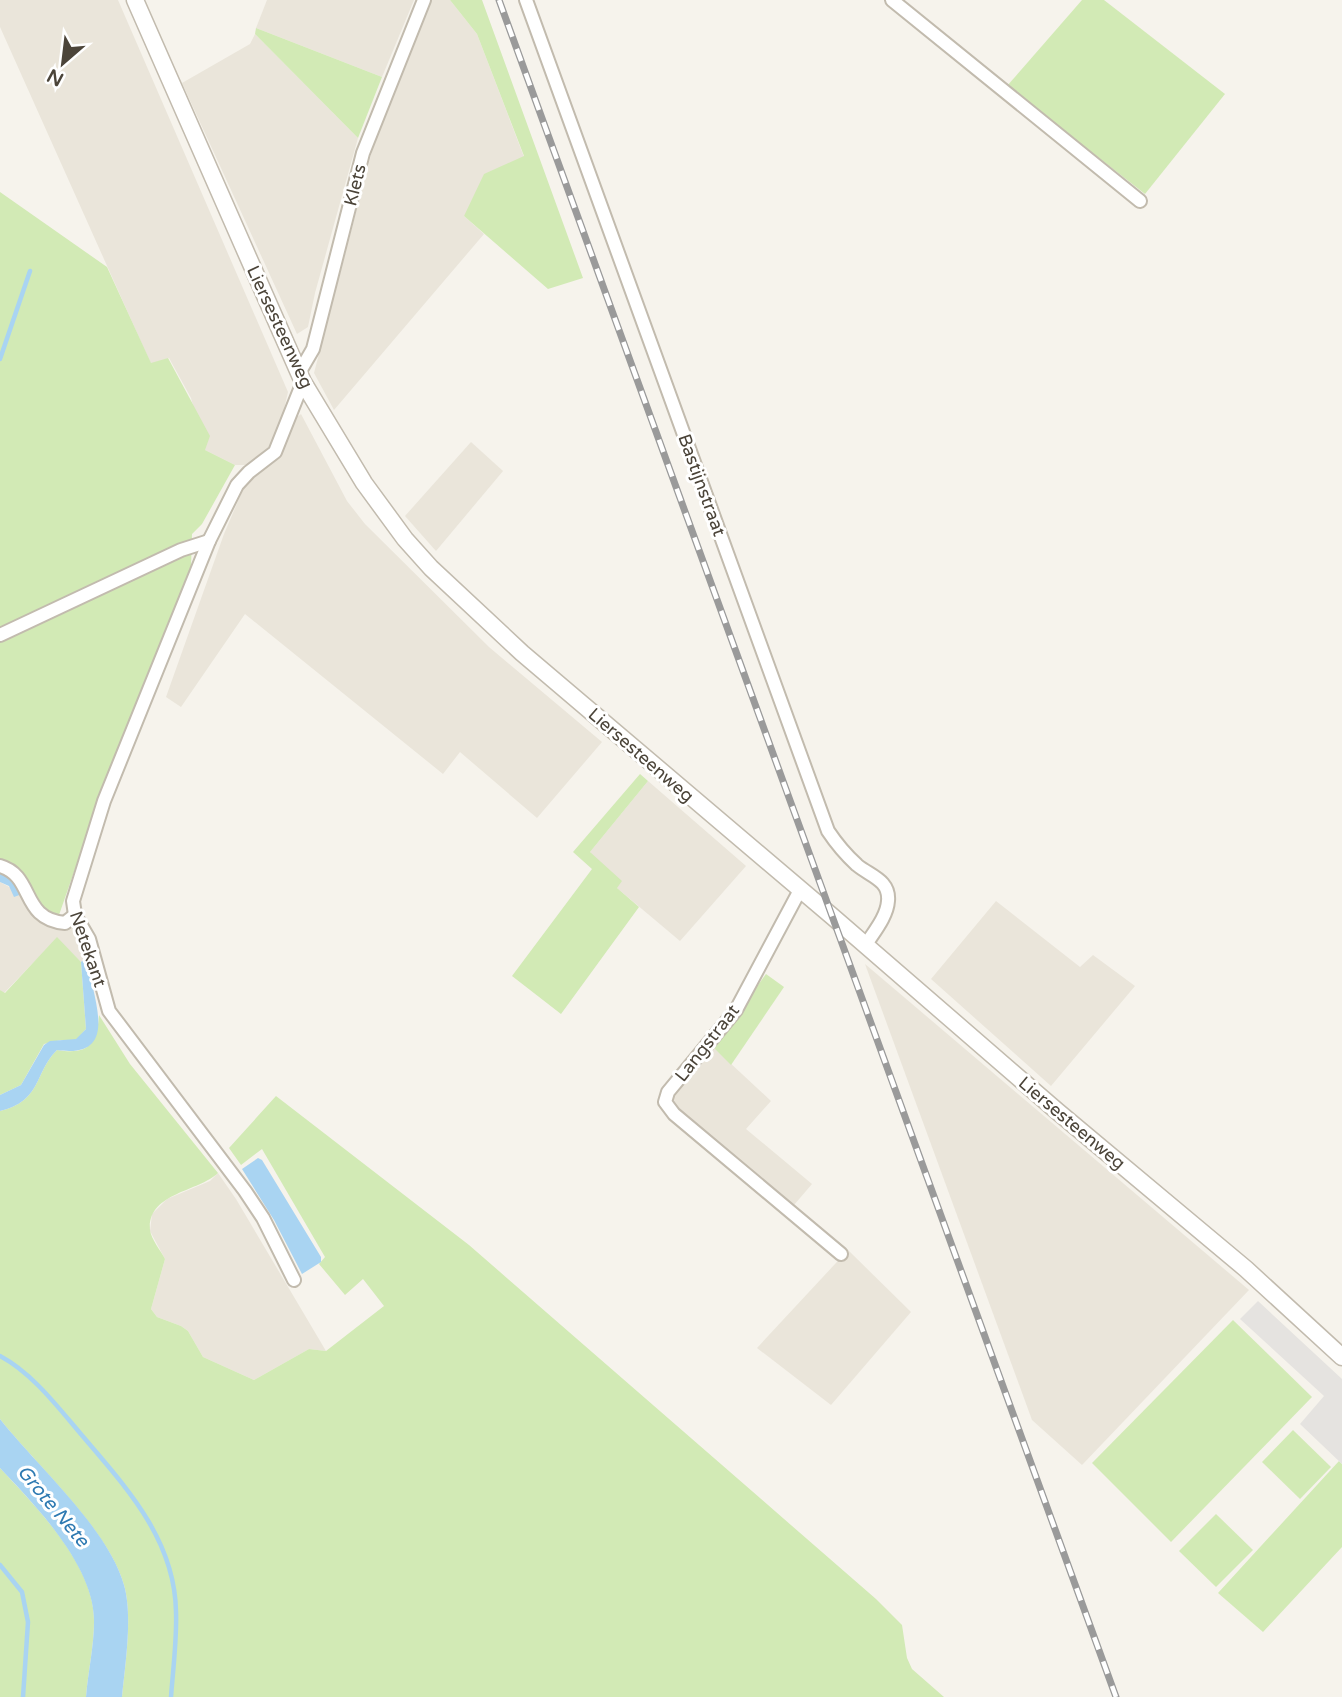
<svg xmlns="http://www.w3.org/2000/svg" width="1342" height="1697" viewBox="0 0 1342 1697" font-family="'Varela Round',sans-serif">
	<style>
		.residential { fill: #eae5da }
		.green { fill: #d2eab5 }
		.parking { fill: #e5e3e0 }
		.water { fill: #a9d4f2 }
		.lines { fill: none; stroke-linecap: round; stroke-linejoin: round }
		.stream { stroke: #a9d4f2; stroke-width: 4.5 }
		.minor-casing { stroke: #c2bbae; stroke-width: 16 }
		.tertiary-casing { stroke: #c2bbae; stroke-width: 19 }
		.minor { stroke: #fff; stroke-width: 12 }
		.tertiary { stroke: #fff; stroke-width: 16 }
		.rail-casing { stroke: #9a9a9a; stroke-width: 7 }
		.rail { stroke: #fff; stroke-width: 4.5; stroke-dasharray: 13; stroke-linecap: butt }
		.labels { text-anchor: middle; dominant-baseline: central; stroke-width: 6; stroke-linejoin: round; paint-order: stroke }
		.street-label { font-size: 18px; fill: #4b4439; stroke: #fff }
		.water-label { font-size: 19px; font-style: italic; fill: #2e7ab2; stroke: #fff }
	</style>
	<rect width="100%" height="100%" fill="#f6f3ec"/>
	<!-- residential -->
	<g class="residential">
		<polygon points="0,0 118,0 288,392 282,418 266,453 248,465 235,465 205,450 191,398 169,358 151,364 0,27"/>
		<polygon points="267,0 414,0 382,77 256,28"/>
		<polygon points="428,0 450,0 477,34 524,157 464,216 484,234 334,410 314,373 377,132"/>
		<polygon points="255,34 358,138 315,293 308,327 297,334 182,83 250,44"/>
		<polygon points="301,414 347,501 365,524 489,647 602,742 537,818 460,752 443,774 245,614 181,707 166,697 224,534 247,480 281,456 297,417"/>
		<polygon points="471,442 503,471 436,551 405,516"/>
		<polygon points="648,781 746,866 680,941 617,888 590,852"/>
		<polygon points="0,882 22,894 50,915 60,915 82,906 89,960 81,962 57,938 4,993 0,990"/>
		<polygon points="996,901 1080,967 1093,955 1135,986 1051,1086 931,979"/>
		<polygon points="865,964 1249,1290 1082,1465 1032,1420"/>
		<polygon points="713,1047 771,1101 746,1129 812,1184 794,1205 672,1105 675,1092"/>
		<polygon points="218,1173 236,1199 326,1351 309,1349 254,1380 203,1357 188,1331 181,1326 157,1317 151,1309 165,1259 150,1231 152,1214 167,1199 210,1181"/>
		<polygon points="848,1250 911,1312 831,1405 757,1348"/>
	</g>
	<!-- green -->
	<g class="green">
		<polygon points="450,0 482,0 583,278 548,289 464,216 484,174 524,156 477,34"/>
		<polygon points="1082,0 1104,0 1225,94 1145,194 1007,86"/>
		<polygon points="256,28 382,77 358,138 255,34"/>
		<polygon points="0,192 107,267 151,363 168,358 210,436 205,450 235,465 202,524 192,534 191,568 98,803 59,915 49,915 0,873"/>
		<polygon points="640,774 648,781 590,852 622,881 617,888 639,907 561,1014 512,976 592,869 573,852"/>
		<polygon points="57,937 81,962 86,1029 76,1040 61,1040 44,1044 21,1085 0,1095 0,990 5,993"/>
		<polygon points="766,974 784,987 731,1065 713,1047"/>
		<path d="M99,1015l31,49 88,109c-20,19 -71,20 -68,57 1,9 11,21 15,29l-14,50 6,8 24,9 7,5 15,26 51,23 55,-31 17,2 58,-45 -21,-27 -18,16 -26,-31 6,-7 -63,-108 -21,16 -12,-17 47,-52 193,149 407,354 26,26 5,33 5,11 32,28h-822c3,-32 11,-81 2,-112 -16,-56 -87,-119 -124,-166v-308c42,-10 34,-38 57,-61 31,5 40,-5 42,-35z"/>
		<polygon points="1233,1320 1312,1397 1171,1542 1092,1463"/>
		<polygon points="1293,1430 1331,1467 1300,1499 1262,1462"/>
		<polygon points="1339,1461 1342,1464 1342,1547 1263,1632 1218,1593"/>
		<path d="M0,1468c36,39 95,97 94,154 0,24 -6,50 -8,75h-86z"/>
		<polygon points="1216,1514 1253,1550 1216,1587 1179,1551"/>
	</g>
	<!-- parking -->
	<polygon class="parking" points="1258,1301 1342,1379 1342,1464 1300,1424 1324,1396 1240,1319"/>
	<!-- water -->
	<g class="water">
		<polygon points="0,873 10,877 22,894 14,897 9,886 0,882"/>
		<path d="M85,959l4,1c3,9 2,18 4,28 8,35 14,69 -36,62 -23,23 -15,51 -57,61v-16l21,-10 23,-40 6,-4 26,-2 10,-10 -5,-67z"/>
		<polygon points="258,1158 262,1160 321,1257 321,1262 302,1274 274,1220 242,1169"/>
		<path d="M0,1419c37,47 108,109 124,166 9,31 1,80 -2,112h-36c2,-25 8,-51 8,-75 1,-55 -58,-116 -94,-154z"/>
	</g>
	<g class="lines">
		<!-- stream -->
		<g class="stream">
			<polyline points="0,359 30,271"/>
			<path d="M0,1356c32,17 57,50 80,77 44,52 95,105 96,179 1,28 -3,57 -5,85"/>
			<polyline points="0,1565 22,1592 28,1622 23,1697"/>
		</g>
		<defs>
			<g id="minor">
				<path d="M526,0l302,831c8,12 18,24 29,34 13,11 33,15 31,36 -1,16 -15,32 -23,45"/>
				<polyline points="892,0 1140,201"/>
				<polyline points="299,373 313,349 363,153 424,0"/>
				<polyline points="0,635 181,550 209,541"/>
				<path d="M0,866c35,10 20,53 65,57l10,-8"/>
				<polyline points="800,890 736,1010 668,1092 665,1102 674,1114 841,1254"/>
				<polyline points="294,1280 263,1218 245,1191 109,1011 89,939 75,915 73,901 104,801 209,541 237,485 249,472 275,452 303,382"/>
			</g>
			<polyline id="tertiary" points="135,0 303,382 364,483 405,539 431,568 522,653 833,917 1057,1111 1246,1269 1342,1357"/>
		</defs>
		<!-- minor casing -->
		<use href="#minor" class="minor-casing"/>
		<!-- tertiary casing -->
		<use href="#tertiary" class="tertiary-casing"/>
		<!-- minor -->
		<use href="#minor" class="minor"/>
		<!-- tertiary -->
		<use href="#tertiary" class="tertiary"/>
		<defs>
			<polyline id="rail" points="499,0 1116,1697"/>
		</defs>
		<!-- rail casing -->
		<use href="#rail" class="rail-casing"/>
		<!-- rail -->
		<use href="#rail" class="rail"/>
	</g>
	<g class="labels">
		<!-- street labels -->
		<g class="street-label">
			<text transform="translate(355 185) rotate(-76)">Klets</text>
			<text transform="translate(280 327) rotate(65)">Liersesteenweg</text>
			<text transform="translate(702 485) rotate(70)">Bastijnstraat</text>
			<text transform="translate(641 755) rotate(41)">Liersesteenweg</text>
			<text transform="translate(88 949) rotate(71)">Netekant</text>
			<text transform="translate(707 1043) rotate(-52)">Langstraat</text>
			<text transform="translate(1072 1123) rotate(40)">Liersesteenweg</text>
		</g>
		<!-- water labels -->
		<g class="water-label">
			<text transform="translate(53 1506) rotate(50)">Grote Nete</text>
		</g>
	</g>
	<!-- north arrow -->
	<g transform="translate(63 63) rotate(208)" stroke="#ffffff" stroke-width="5" paint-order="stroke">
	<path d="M0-5L12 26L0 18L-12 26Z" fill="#4b4439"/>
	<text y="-10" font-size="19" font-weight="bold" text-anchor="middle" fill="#4b4439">N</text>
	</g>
</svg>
